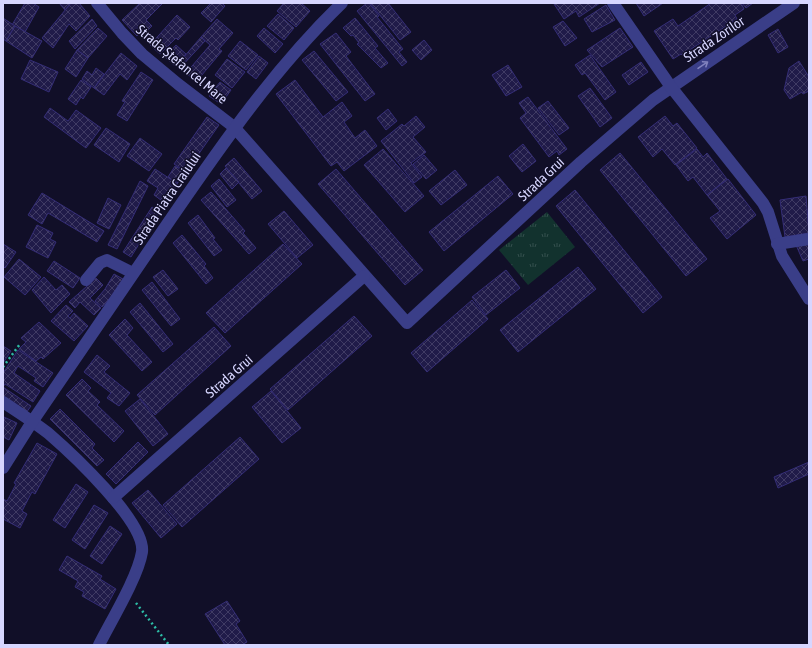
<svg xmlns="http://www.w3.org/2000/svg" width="812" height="648" viewBox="0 0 812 648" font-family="'Asap Condensed',sans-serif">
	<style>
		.grass { fill: url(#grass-tufts) }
		.building { fill: url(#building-cross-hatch); stroke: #342d76 }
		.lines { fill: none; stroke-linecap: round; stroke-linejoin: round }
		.path { stroke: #2dbca5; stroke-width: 2.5; stroke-dasharray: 2 3; stroke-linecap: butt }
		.minor { stroke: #3a3e88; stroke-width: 12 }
		.oneway { stroke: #8182be }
		.labels { text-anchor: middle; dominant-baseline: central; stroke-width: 3; stroke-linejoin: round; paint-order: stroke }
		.street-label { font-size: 14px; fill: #d7d6ff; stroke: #110f28 }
	</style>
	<defs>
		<pattern id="grass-tufts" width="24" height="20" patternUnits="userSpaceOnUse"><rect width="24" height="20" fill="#12322e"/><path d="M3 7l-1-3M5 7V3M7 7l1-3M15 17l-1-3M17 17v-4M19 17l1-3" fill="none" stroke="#344f4d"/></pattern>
		<pattern id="building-cross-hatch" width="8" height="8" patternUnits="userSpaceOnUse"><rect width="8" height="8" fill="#201b49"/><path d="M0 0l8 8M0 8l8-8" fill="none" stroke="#403b64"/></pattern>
	</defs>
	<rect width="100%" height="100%" fill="#110f28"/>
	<!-- grass -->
	<polygon class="grass" points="547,212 575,247 528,285 499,250"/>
	<!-- building -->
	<g class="building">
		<polygon points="25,3 33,3 39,7 25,32 12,25"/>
		<polygon points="59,3 71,3 65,10"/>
		<polygon points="71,3 79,3 90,16 76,31 69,24 53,48 42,38"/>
		<polygon points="140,3 163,3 146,20 152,26 142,36 140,33 137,36 122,20"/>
		<polygon points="211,3 222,3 225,6 211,22 201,13"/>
		<polygon points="284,3 301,3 310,11 296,27 277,11"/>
		<polygon points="367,3 369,3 379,16 377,17 403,49 399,52 407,62 402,66 357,11"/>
		<polygon points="370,3 388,3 411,32 400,40"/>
		<polygon points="555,3 600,3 579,17 576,11 564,19 554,4"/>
		<polygon points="636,3 663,3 644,16"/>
		<polygon points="711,3 741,3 744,9 735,15 737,19 682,55 681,54 673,59 654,31 673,19 678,26"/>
		<polygon points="742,3 753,3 746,8"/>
		<polygon points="606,5 615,20 592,32 584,19"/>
		<polygon points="278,14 294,28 284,40 267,26"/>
		<polygon points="177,15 190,27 178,40 176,38 160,54 150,45"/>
		<polygon points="3,18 15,26 6,41 3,39"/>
		<polygon points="355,18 378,46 375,48 388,63 381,68 357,44 359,43 353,35 351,36 343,28"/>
		<polygon points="92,19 97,26 75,49 69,41"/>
		<polygon points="217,19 233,33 219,49 222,51 196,82 186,73 210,45 201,37"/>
		<polygon points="563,21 577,38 565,46 553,27"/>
		<polygon points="15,26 42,41 32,58 6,41"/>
		<polygon points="98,28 107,36 88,58 77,50"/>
		<polygon points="264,28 283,44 275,53 257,36"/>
		<polygon points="620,28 633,47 602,67 587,50"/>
		<polygon points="778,29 788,47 778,53 768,35"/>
		<polygon points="336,33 351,52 346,56 375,94 365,101 320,44"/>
		<polygon points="201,37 205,41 180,68 177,65"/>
		<polygon points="424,40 432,50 421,60 412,50"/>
		<polygon points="240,41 258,55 246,70 228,56"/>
		<polygon points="176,45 186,54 175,66 165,57"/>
		<polygon points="77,50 88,58 76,77 65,69"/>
		<polygon points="314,51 348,92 336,101 302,60"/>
		<polygon points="121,53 137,66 127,80 120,74 104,95 94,88"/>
		<polygon points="590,55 616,92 605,100 585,73 582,75 575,65"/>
		<polygon points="259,56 268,63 256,79 247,72"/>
		<polygon points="227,59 245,72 232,88 215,75"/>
		<polygon points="30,60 58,72 49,92 21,79"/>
		<polygon points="799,61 809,77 809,91 803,94 802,92 790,99 784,90 789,68"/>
		<polygon points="641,62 648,72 629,85 622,75"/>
		<polygon points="508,65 522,87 506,96 492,75"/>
		<polygon points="96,68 104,74 94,88 82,79 87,71 92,75"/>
		<polygon points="141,72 153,80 127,121 117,115 125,102 122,101"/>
		<polygon points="81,80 91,87 83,99 81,97 76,105 68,99"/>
		<polygon points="295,80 323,117 342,102 352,116 344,122 355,138 365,130 377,146 344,171 337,162 331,166 276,94"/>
		<polygon points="220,82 231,90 221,104 209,96"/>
		<polygon points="590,88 612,118 600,127 578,96"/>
		<polygon points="528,97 567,149 559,155 557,151 549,157 520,118 526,113 519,103"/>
		<polygon points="548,101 569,128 559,135 538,108"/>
		<polygon points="50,108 68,121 76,110 101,128 86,148 44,117"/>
		<polygon points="388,109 397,121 386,130 377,118"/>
		<polygon points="416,116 425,127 413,137 426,152 411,163 422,177 414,183 381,141 402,124 404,126"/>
		<polygon points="665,116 673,126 677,123 697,148 675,165 662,149 653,157 638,137"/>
		<polygon points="207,117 219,125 186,172 174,164"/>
		<polygon points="106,128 130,144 119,162 94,145"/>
		<polygon points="140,138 162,154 149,171 127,156"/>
		<polygon points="523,144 536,161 522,172 509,156"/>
		<polygon points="383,149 424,196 405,212 364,165"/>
		<polygon points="697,149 703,157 707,153 727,179 707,195 693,177 688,181 676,165"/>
		<polygon points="620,153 707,259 686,276 600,170"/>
		<polygon points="424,155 437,170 426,179 413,164"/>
		<polygon points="234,158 262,191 252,199 225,166"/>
		<polygon points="175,166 185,172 177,184 168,177"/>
		<polygon points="226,168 239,182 232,189 220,174"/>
		<polygon points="155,169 178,184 165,203 154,195 158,188 147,181"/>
		<polygon points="336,169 423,270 405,285 318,184"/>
		<polygon points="455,170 467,185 441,205 429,191"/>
		<polygon points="498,176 513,194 444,251 429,232"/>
		<polygon points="219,179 236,200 227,207 211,186"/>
		<polygon points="728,179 756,215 727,239 710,218 720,211 707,195"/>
		<polygon points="140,181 148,186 117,249 108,245"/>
		<polygon points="575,190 662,297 643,313 556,206"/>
		<polygon points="211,192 245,231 243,233 256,248 249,254 201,200"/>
		<polygon points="42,193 104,231 97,242 48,213 42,224 28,215"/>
		<polygon points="806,196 809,233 785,237 780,200"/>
		<polygon points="108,198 121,205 109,229 97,223"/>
		<polygon points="152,207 159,212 131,257 123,252"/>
		<polygon points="284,211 313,245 297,258 268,224"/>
		<polygon points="198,215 215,238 213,239 222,250 214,256 188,223"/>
		<polygon points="37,225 53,233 50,239 56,242 48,258 26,247"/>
		<polygon points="182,235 206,264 204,266 213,278 206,284 173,243"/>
		<polygon points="809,243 809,259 803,261 796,245"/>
		<polygon points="3,244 16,252 5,268 3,266"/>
		<polygon points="283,244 302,264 225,333 206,313"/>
		<polygon points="19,259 41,277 25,295 4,277"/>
		<polygon points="54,261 80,278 73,288 47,271"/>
		<polygon points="578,267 596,289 518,352 500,330"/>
		<polygon points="163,270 178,289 168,296 153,277"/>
		<polygon points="506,270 520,288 486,315 472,297"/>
		<polygon points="114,274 123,279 113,295 102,307 95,301 105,289"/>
		<polygon points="44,277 56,290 62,285 70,294 51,313 32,290"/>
		<polygon points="96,278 103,285 90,298 101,308 94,315 80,302 75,308 69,302"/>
		<polygon points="152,282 180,319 171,326 142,290"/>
		<polygon points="472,300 488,319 427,372 411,353"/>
		<polygon points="140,303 173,344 163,352 130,312"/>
		<polygon points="66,305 73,311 68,316 70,318 74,313 88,326 74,341 51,321"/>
		<polygon points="354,316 372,336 288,410 270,389"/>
		<polygon points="125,319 133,328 127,335 152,362 142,371 109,335"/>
		<polygon points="39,322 61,343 43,359 41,357 36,361 19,349 26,342 21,338"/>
		<polygon points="214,327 231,346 155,415 137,395"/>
		<polygon points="3,346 11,351 3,363"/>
		<polygon points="18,350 53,373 43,387 34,381 36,378 18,366 14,373 40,391 33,402 5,384 3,387 3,373"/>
		<polygon points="97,355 110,366 104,372 130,393 119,406 107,398 111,393 84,372"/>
		<polygon points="82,379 91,388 88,391 100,402 97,405 124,431 114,442 66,395"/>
		<polygon points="3,387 31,406 26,413 3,398"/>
		<polygon points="271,391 301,428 282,443 252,407"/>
		<polygon points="140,399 168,434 153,446 125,411"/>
		<polygon points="60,409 95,444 92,448 104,460 97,466 50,419"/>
		<polygon points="4,417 17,423 9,440 3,437"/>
		<polygon points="240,437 259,459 182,527 163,505"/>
		<polygon points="138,442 148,452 116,484 106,474"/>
		<polygon points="37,443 57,454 35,494 32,492 22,511 27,514 20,528 3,519 3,499 7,501 16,484 14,483"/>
		<polygon points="809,462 809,474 778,488 774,477"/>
		<polygon points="76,484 88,492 65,528 53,520"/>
		<polygon points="148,490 177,524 161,538 132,503"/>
		<polygon points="94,505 108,513 85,549 72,540"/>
		<polygon points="110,526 122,534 102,564 90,556"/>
		<polygon points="67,556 102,576 100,579 116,589 105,609 82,596 84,592 75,587 78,581 59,570"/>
		<polygon points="227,601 240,621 236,624 247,642 242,645 225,645 205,614"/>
	</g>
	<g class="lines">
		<!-- path -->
		<g class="path">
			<polyline points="3,367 20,344"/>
			<polyline points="136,603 169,645"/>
		</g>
		<!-- minor -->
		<g class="minor">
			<polyline points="97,3 122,33 142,54 178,84 234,127 407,323 581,162 653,100 794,3"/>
			<polyline points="613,3 671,87 763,203 768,212 782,256 809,299"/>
			<polyline points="777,244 809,239"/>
			<polyline points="86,280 100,263 107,260 133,273"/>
			<path d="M3,402c15,10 31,20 45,31 22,19 98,89 94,119 -4,25 -31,69 -43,93"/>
			<path d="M3,468l29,-46c46,-68 92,-135 138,-202 53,-77 105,-152 172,-217"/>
			<polyline points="113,498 364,276"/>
		</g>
	</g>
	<!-- one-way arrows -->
	<defs><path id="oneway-shaft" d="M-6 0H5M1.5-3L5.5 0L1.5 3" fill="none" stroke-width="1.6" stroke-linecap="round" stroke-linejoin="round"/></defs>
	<use class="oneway" href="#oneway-shaft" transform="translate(703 65) rotate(-34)"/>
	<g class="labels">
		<!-- street labels -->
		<g class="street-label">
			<text transform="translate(714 39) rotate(-34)">Strada Zorilor</text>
			<text transform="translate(182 64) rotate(40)">Strada Ștefan cel Mare</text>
			<text transform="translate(541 179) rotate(-43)">Strada Grui</text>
			<text transform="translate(167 198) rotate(-56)">Strada Piatra Craiului</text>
			<text transform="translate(229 376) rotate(-41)">Strada Grui</text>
		</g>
	</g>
	<!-- border -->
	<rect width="812" height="648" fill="none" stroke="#d7d6ff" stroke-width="8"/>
</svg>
